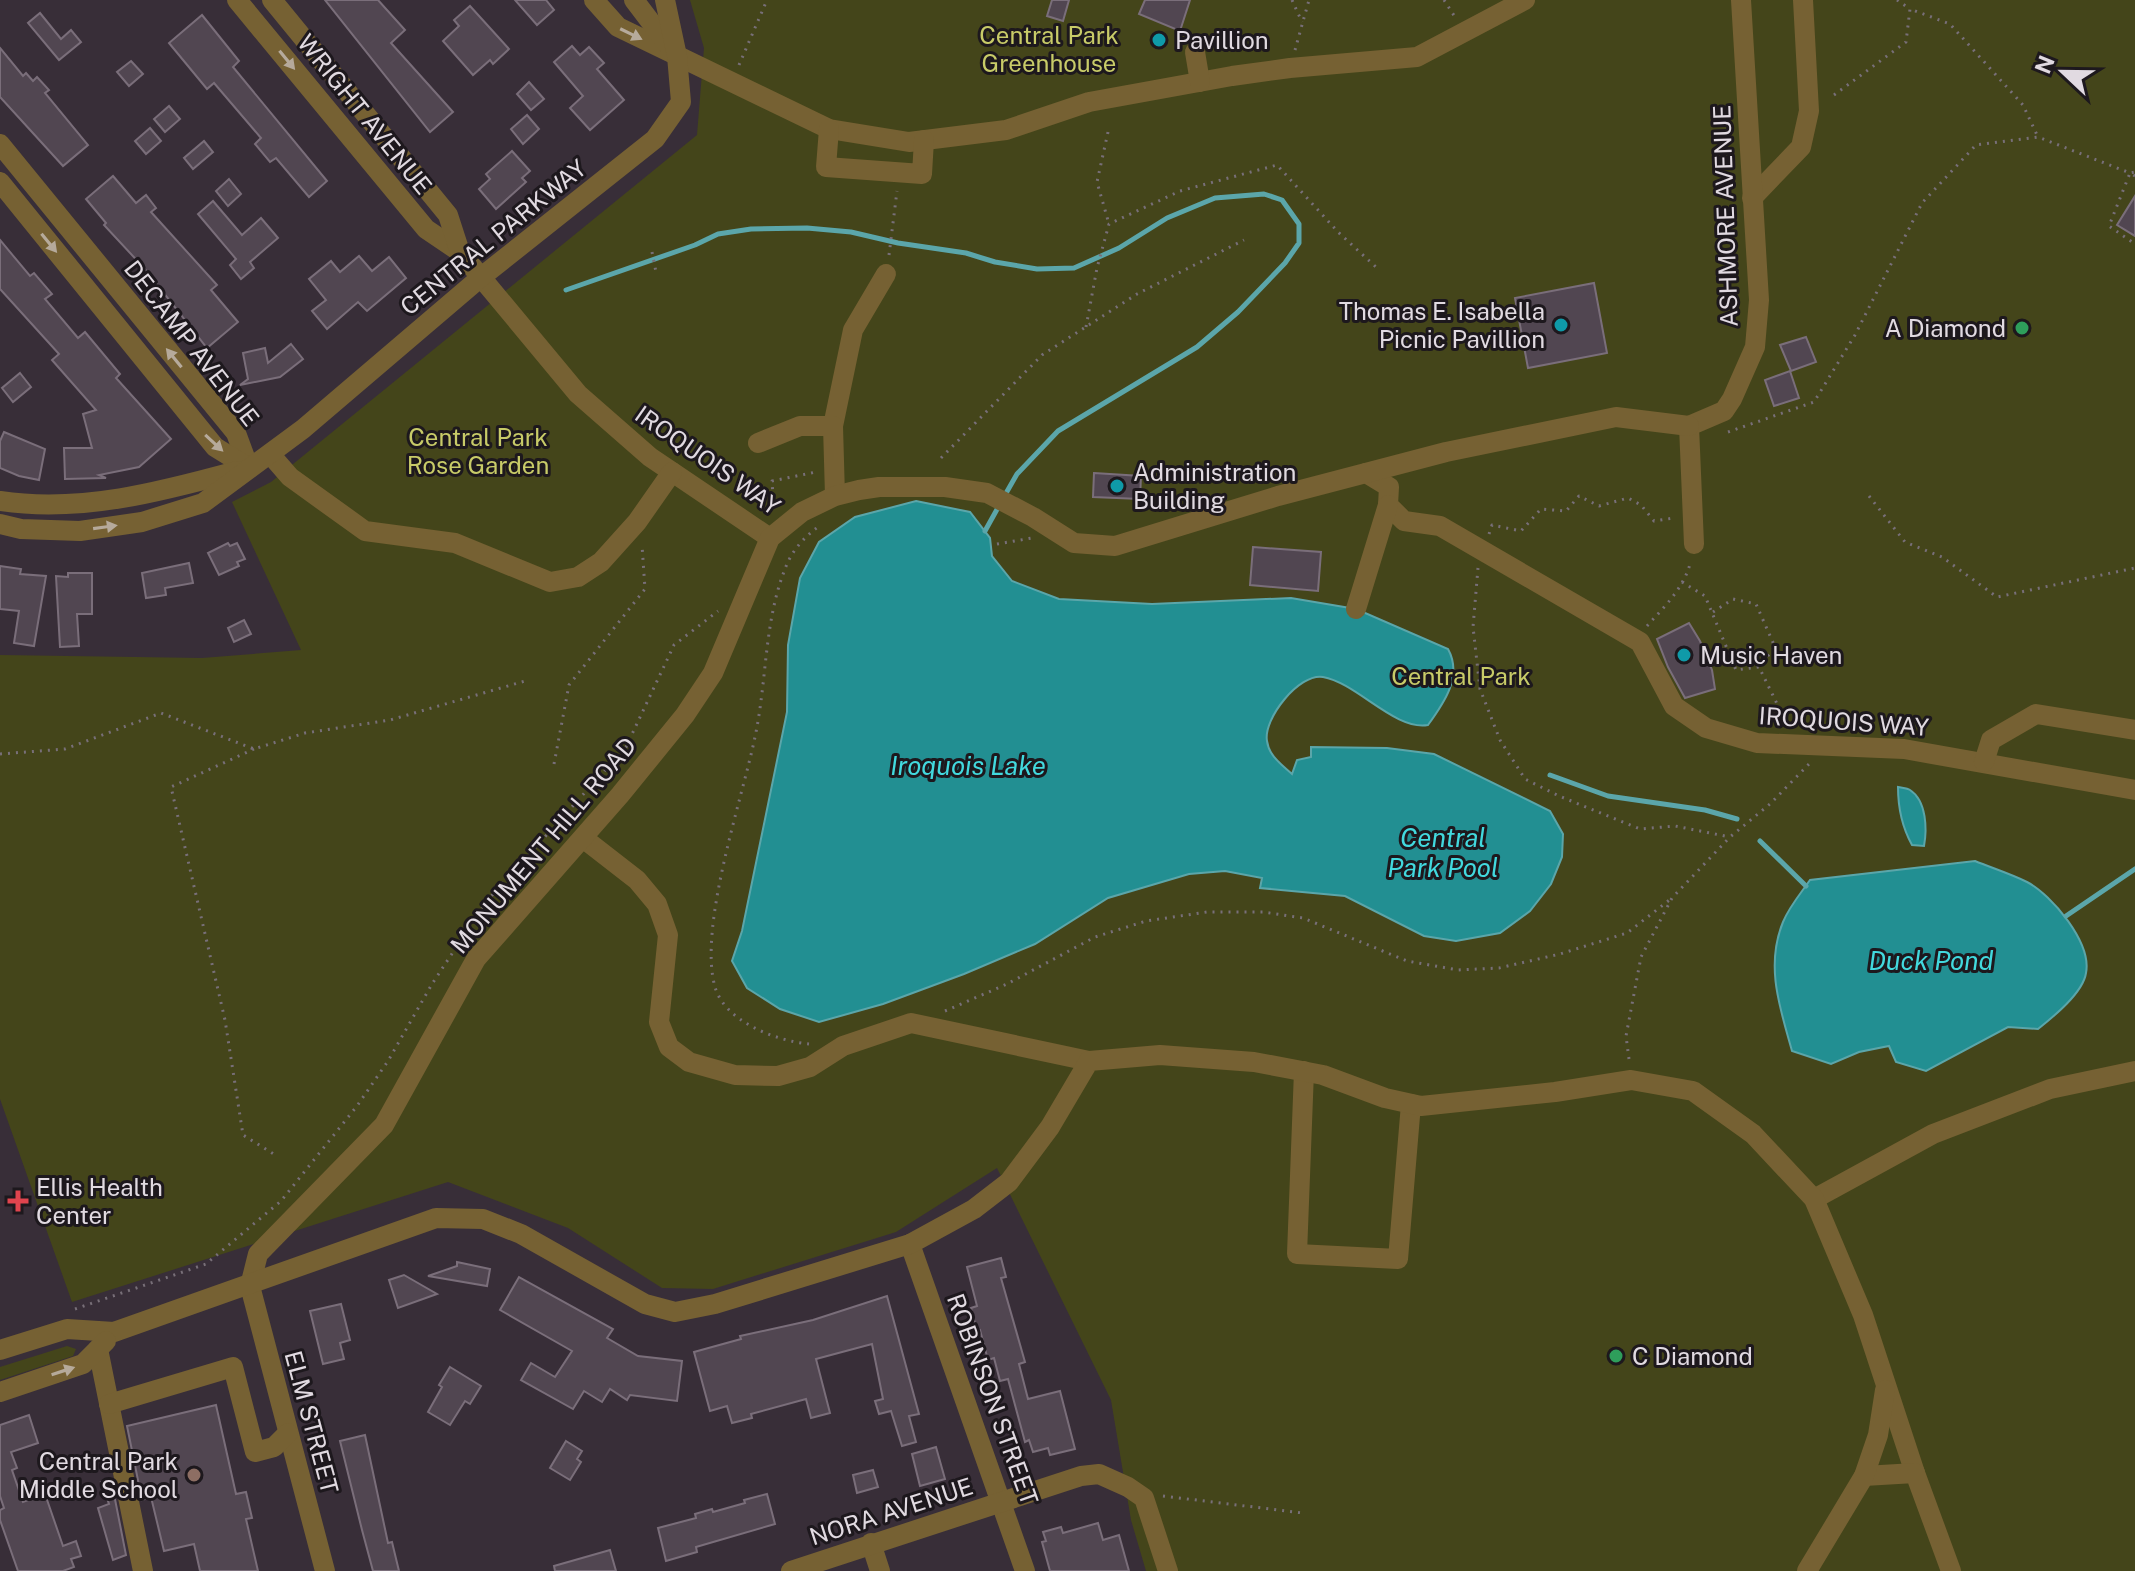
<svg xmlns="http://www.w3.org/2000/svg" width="2135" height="1571" viewBox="0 0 2135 1571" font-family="'Public Sans',sans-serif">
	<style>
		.green { fill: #44451a }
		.water { fill: #228f92; stroke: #5ba6aa; stroke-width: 2 }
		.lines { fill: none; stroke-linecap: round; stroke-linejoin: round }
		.stream { stroke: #5ba6aa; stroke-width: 5 }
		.building { fill: #514651; stroke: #7a6e7a; stroke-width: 2 }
		.path { stroke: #786f78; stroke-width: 3; stroke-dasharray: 2 6; stroke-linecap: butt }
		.minor { stroke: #766133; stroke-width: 20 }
		.oneway { fill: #b6aa9b }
		.culture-dot { fill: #0f9aa8; stroke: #1d181d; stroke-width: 3 }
		.leisure-dot { fill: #2e9e5b; stroke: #1d181d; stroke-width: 3 }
		.health-dot { fill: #e0444e; stroke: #1d181d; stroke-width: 3 }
		.education-dot { fill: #8d6e63; stroke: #1d181d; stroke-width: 3 }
		.labels { text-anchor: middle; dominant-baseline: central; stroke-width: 6; stroke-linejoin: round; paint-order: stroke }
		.park-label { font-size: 24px; fill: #c8cb68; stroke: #1d181d }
		.poi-label { font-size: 24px; fill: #e1dae1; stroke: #1d181d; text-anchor: start }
		.street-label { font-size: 24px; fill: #e1dae1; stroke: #1d181d }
		.water-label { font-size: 26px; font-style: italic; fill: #42d9de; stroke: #1d181d }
	</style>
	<rect width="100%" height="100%" fill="#382e38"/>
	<!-- green -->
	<g class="green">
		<polygon points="690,0 2135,0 2135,1571 1146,1571 1131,1520 1111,1400 997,1168 896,1232 713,1289 662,1288 568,1228 448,1182 72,1302 0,1099 0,655 202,658 301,650 232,502 271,482 697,135 704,48"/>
		<polygon points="67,1346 76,1349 73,1356 0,1380 0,1367"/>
	</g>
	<!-- water -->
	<g class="water">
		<path d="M916,501l54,11 20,26 2,18 20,25 47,18 93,5 139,-6 65,11 92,40c15,27 -4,54 -20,76 -33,6 -71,-42 -105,-48 -24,-4 -60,42 -56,64 2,15 14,23 25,33l5,-14 14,-3v-10l76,1 47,6 116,57 13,23 -1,23 -11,27 -21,27 -30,22 -44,8 -32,-5 -79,-40 -85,-8 2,-10 -37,-7 -36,3 -81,24 -73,46 -71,30 -81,30 -64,18 -39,-13 -33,-21 -15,-27 10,-30 45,-219 1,-67 12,-67 19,-36 36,-25z"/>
		<path d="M1898,787c4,1 9,1 12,3 17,11 17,40 14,56l-12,-1c-10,-18 -14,-38 -14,-58z"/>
		<path d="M1975,861c17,7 36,13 52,21 25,13 65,61 59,91 -3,20 -33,44 -48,56l-30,-2 -82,44 -30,-9 -7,-16 -30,6 -28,12 -39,-13c-12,-43 -27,-85 -9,-129 6,-15 18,-29 27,-42z"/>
	</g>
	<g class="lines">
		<!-- stream -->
		<g class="stream">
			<polyline points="566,290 695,245 718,234 751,229 807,228 851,232 898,243 966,253 995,262 1037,269 1074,268 1119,248 1167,218 1215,198 1264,194 1282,200 1299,224 1299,243 1285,263 1238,312 1197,347 1058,431 1017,474 1005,495"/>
			<polyline points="985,531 1000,504"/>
			<polyline points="1550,775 1608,796 1705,810 1737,819"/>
			<polyline points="1760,841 1806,886"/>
			<polyline points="2066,916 2135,869"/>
		</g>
	</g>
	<!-- building -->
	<g class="building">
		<polygon points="325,0 378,0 405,30 391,43 453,112 430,132"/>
		<polygon points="515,0 546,0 554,10 537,25"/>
		<polygon points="1052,0 1069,0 1063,21 1047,16"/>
		<polygon points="1145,0 1190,0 1180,31 1139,14"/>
		<polygon points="470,6 509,49 493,64 490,60 473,75 443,41 459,26 454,20"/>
		<polygon points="40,13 61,39 71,30 81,42 59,60 28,23"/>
		<polygon points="202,15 239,61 233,67 327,181 309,197 276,158 270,162 255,144 261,138 214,83 207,89 169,43"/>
		<polygon points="572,46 580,55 589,47 604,63 597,69 624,100 590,130 570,108 583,96 554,62"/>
		<polygon points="0,48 23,76 26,73 33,81 37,77 49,90 45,93 88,145 63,166 0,97"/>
		<polygon points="131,61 143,74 129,86 117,72"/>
		<polygon points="529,82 544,99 531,110 517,94"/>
		<polygon points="169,106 180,119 165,132 154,119"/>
		<polygon points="527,115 539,129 523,144 511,129"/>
		<polygon points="150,128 161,141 146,154 135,141"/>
		<polygon points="204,141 213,152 193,169 184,158"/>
		<polygon points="512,151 530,171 522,178 526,182 496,209 479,189 490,179 486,174"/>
		<polygon points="113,176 136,203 146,195 156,208 151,212 217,285 211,290 238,322 207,348 144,268 104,225 106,223 86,199"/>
		<polygon points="229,179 241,194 228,206 216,191"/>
		<polygon points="2135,196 2135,236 2117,225"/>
		<polygon points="213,201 242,235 261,218 278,238 250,262 254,268 241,279 230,265 236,259 198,214"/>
		<polygon points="0,240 30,276 34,273 52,294 45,299 78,338 85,332 120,374 116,378 171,439 139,467 99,475 106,478 65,479 64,448 92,448 83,414 96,410 52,360 59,354 0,289"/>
		<polygon points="359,256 372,271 389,257 406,278 367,311 358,302 327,329 312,311 326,300 309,279 331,261 340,272"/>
		<polygon points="1594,283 1607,353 1528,368 1515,298"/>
		<polygon points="1806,337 1816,362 1791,371 1780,345"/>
		<polygon points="291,344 303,359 280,377 240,385 248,379 243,353 265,348 268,363"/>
		<polygon points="1790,371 1799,398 1774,406 1765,380"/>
		<polygon points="20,373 31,387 13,402 2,388"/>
		<polygon points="4,432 45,449 39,480 19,476 0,468 0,441"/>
		<polygon points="1094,473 1141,476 1140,499 1093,497"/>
		<polygon points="228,543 230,546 237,543 245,559 237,562 239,566 219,575 208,553"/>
		<polygon points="1253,547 1321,552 1318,591 1250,585"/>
		<polygon points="189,563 193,583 165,588 166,595 146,598 142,573"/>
		<polygon points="0,566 21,569 20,574 46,576 34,646 14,643 19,611 0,609"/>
		<polygon points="68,573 92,573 92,614 77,614 79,646 60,647 56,576 68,577"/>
		<polygon points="244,620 251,634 234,642 228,628"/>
		<polygon points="1689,623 1700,641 1712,670 1715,689 1685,698 1668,667 1657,639"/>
		<polygon points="1001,1258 1006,1277 1001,1278 1025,1362 1019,1364 1028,1399 1060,1391 1075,1449 1050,1455 1048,1448 1033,1452 1029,1440 1025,1442 1008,1379 1000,1381 994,1358 988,1360 980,1330 977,1331 971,1308 977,1306 967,1267"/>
		<polygon points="457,1262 490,1269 487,1286 428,1276 457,1266"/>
		<polygon points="404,1275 437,1294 398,1308 389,1280"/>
		<polygon points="519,1277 613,1329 607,1338 638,1356 682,1361 677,1401 630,1395 627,1400 610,1389 602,1402 584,1391 573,1409 521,1380 531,1363 555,1377 572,1351 500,1310"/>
		<polygon points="887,1296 919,1414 909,1416 916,1442 902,1446 891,1411 879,1414 875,1401 883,1399 872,1344 816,1359 830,1413 811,1418 806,1399 751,1414 752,1418 732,1423 727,1406 710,1411 694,1352 741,1339 740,1336 813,1320"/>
		<polygon points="341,1304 350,1340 340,1343 344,1359 323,1364 310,1311"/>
		<polygon points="450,1367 481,1386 470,1404 465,1401 450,1425 428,1412 442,1387 439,1385"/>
		<polygon points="216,1405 236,1494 246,1492 252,1518 246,1519 258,1571 200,1571 194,1544 164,1551 151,1497 142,1500 127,1426"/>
		<polygon points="29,1415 38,1443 11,1452 17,1468 12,1470 23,1502 45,1494 63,1546 76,1541 81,1556 71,1559 74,1567 63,1571 18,1571 0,1520 0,1510 4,1508 0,1496 0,1425"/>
		<polygon points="365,1435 388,1543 392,1542 399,1571 373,1571 362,1530 340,1441"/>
		<polygon points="566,1441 582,1451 577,1459 581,1462 570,1480 550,1468"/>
		<polygon points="936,1447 945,1479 920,1486 912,1454"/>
		<polygon points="873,1470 878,1487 857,1493 853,1475"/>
		<polygon points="111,1479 126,1555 113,1560 98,1508 109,1504 101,1482"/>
		<polygon points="767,1494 775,1524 696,1547 697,1552 666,1561 658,1528 696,1518 695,1514 712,1509 713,1512 745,1503 744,1500"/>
		<polygon points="1098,1523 1103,1540 1119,1535 1129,1571 1050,1571 1042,1542 1046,1541 1043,1532 1061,1527 1063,1533"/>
		<polygon points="610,1550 616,1571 555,1571 554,1566"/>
	</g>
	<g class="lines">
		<!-- path -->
		<g class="path">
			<polyline points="1292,0 1302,22"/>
			<polyline points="1444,0 1455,17"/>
			<polyline points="1897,0 1910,9"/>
			<polyline points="1295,50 1309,0"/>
			<polyline points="739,65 767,0"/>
			<polyline points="1834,95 1906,42 1910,9 1950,24 2023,105 2038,137"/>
			<polyline points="1108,132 1097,182 1109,224"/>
			<polyline points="2135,176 2130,173 2109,226 2135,244"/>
			<polyline points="652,252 656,272"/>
			<polyline points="889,255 897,191"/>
			<polyline points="1086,327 1097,268 1109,224 1180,191 1277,165 1338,232 1377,268"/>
			<polyline points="1728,432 1814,402 1855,335 1922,203 1976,145 2038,137 2130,173 2135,172"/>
			<polyline points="941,458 1042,355 1137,294 1244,240"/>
			<polyline points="1869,496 1905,542 1942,557 1997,597 2135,568"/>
			<polyline points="765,511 773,497 772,481 816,472"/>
			<polyline points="1489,534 1492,525 1521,531 1541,509 1566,511 1579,496 1599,506 1628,498 1641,505 1654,521 1674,518"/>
			<polyline points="997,544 1032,538"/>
			<polyline points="1478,568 1473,627 1480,689 1500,740 1525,779 1559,796 1640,829 1675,826 1730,837"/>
			<polyline points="1682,582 1705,596 1736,670 1759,667 1787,724"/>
			<polyline points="1713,612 1733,599 1756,604 1775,647 1759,667"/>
			<path d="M1647,626c17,-19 36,-37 43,-62"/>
			<polyline points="254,749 171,787 225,1020 243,1135 277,1156"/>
			<polyline points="0,754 65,749 161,713 254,749 305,733 390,720 525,681"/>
			<polyline points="554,764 569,685 645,589 642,545"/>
			<polyline points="945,1011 1007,984 1095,937 1146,921 1207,912 1263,912 1303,918 1407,961 1458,970 1499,968 1560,954 1627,933 1672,898"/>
			<path d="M809,1044c-32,-3 -84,-22 -94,-57 -17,-60 27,-187 40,-250 12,-56 9,-115 30,-168 6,-17 19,-32 33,-42"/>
			<polyline points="1629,1059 1626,1036 1641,957 1672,898 1730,837 1770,804 1810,763"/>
			<polyline points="75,1309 206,1264 281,1201 357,1106 388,1061 432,984 486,902 626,747 674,645 718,611"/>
			<polyline points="1163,1496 1303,1513"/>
		</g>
		<!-- minor -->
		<g class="minor">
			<polyline points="237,0 426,229 460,252"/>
			<polyline points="272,0 448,215 460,252 578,394 650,457 770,538"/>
			<polyline points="594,0 618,27 829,129 909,142 1006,130 1089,102 1232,76 1290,68 1417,57 1525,0"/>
			<polyline points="634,0 672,50"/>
			<polyline points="1195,52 1200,82"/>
			<polyline points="829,129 826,167 922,174 924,140"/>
			<polyline points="0,144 236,433 249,468"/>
			<polyline points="0,182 215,447 249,468"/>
			<polyline points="1752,198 1801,147 1809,111 1803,0"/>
			<polyline points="833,426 853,330 886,274"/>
			<polyline points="758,443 800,426 833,426 835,496"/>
			<polyline points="270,454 290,477 365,531 455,543 550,582 578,577 601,562 637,522 672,472"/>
			<polyline points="1366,473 1389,487 1388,505 1404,521 1440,526 1640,642 1674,706 1706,728 1757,743 1904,749 2135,790"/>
			<path d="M0,501c81,12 160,-9 237,-30"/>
			<polyline points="0,524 21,529 80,531 142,522 203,503 303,429 480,278 655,139 681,102 677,56 665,0"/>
			<polyline points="1694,544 1689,426 1724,411 1732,399 1755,347 1759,300 1741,0"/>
			<polyline points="1356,609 1388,505"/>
			<polyline points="1984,762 1991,740 2036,714 2135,730"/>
			<polyline points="583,838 637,880 657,904 668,935 659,1022 669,1047 689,1062 735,1075 778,1076 810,1067 843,1046 911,1023 1089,1061"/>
			<polyline points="1304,1071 1297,1254 1398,1259 1411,1104"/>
			<polyline points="1814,1199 1933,1134 2050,1089 2135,1071"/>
			<polyline points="910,1244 1025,1571"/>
			<polyline points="250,1286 258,1254 384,1125 476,959 620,795 685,715 713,673 770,538 802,512 835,496 859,490 879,487 945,487 987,493 1033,517 1074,543 1115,546 1278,496 1446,452 1616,417 1689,426"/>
			<polyline points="250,1286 325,1571"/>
			<polyline points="98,1349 143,1571"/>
			<polyline points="0,1350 67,1329 114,1332 436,1218 483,1219 521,1234 645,1304 675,1312 715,1304 910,1244 974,1209 1009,1182 1050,1127 1089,1061 1160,1055 1254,1062 1323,1075 1385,1098 1421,1106 1555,1092 1631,1080 1693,1091 1753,1134 1814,1199 1863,1315 1915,1473"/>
			<polyline points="0,1392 83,1364 106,1341"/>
			<polyline points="109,1404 233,1367 255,1452 274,1447 288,1433"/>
			<polyline points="1864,1476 1915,1473 1951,1571"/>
			<polyline points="871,1543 880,1571"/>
			<polyline points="791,1571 1081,1476 1099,1474 1128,1487 1144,1498 1168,1571"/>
			<polyline points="1807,1571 1864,1476 1878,1435 1885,1390"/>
		</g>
	</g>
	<!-- one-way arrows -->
	<defs><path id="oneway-solid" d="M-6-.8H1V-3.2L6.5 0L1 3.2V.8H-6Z" transform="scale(2)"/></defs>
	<g class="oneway">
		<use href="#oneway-solid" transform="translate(631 34) rotate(26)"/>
		<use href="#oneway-solid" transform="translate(287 60) rotate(51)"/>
		<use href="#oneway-solid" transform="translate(49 243) rotate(51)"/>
		<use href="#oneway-solid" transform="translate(174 358) rotate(-129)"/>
		<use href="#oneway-solid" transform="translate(214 443) rotate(43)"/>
		<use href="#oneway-solid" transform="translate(105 527) rotate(-8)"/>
		<use href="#oneway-solid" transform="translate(63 1371) rotate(-18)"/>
	</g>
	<!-- markers -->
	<g class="culture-dot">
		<circle cx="1159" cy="40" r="8"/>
		<circle cx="1561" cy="325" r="8"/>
		<circle cx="1117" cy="486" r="8"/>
		<circle cx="1684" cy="655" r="8"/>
	</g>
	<g class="leisure-dot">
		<circle cx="2022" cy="328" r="8"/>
		<circle cx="1616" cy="1356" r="8"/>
	</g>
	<path class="health-dot" d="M14 1189h8v8h8v8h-8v8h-8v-8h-8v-8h8z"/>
	<circle class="education-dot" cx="194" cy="1475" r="8"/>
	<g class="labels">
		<!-- park labels -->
		<g class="park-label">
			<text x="1049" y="35">Central Park<tspan x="1049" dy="28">Greenhouse</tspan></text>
			<text x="478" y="437">Central Park<tspan x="478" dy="28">Rose Garden</tspan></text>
			<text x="1461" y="676">Central Park</text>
		</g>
		<!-- poi labels -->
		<g class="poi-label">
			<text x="1175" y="40">Pavillion</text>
			<text x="1545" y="311" text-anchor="end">Thomas E. Isabella<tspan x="1545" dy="28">Picnic Pavillion</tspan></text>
			<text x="2006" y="328" text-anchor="end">A Diamond</text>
			<text x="1133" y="472">Administration<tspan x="1133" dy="28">Building</tspan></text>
			<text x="1700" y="655">Music Haven</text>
			<text x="36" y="1187">Ellis Health<tspan x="36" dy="28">Center</tspan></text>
			<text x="1632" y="1356">C Diamond</text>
			<text x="178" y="1461" text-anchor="end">Central Park<tspan x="178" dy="28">Middle School</tspan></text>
		</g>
		<!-- street labels -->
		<g class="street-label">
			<text transform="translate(365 114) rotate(51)">WRIGHT AVENUE</text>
			<text transform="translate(1725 216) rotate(-92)">ASHMORE AVENUE</text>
			<text transform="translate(493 237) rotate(-39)">CENTRAL PARKWAY</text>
			<text transform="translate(192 343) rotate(52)">DECAMP AVENUE</text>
			<text transform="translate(708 460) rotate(35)">IROQUOIS WAY</text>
			<text transform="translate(1844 721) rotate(4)">IROQUOIS WAY</text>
			<text transform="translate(543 845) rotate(-50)">MONUMENT HILL ROAD</text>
			<text transform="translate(993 1399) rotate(70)">ROBINSON STREET</text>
			<text transform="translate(312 1422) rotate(75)">ELM STREET</text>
			<text transform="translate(891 1511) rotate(-18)">NORA AVENUE</text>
		</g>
		<!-- water labels -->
		<g class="water-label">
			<text x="968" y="765">Iroquois Lake</text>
			<text x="1443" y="837">Central<tspan x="1443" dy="30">Park Pool</tspan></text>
			<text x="1931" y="960">Duck Pond</text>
		</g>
	</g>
	<!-- north arrow -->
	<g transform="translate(2063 72) rotate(292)" stroke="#1d181d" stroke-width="6" paint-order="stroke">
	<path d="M0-6L14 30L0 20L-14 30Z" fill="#e1dae1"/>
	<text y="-12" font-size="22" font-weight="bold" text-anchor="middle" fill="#e1dae1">N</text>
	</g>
</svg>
